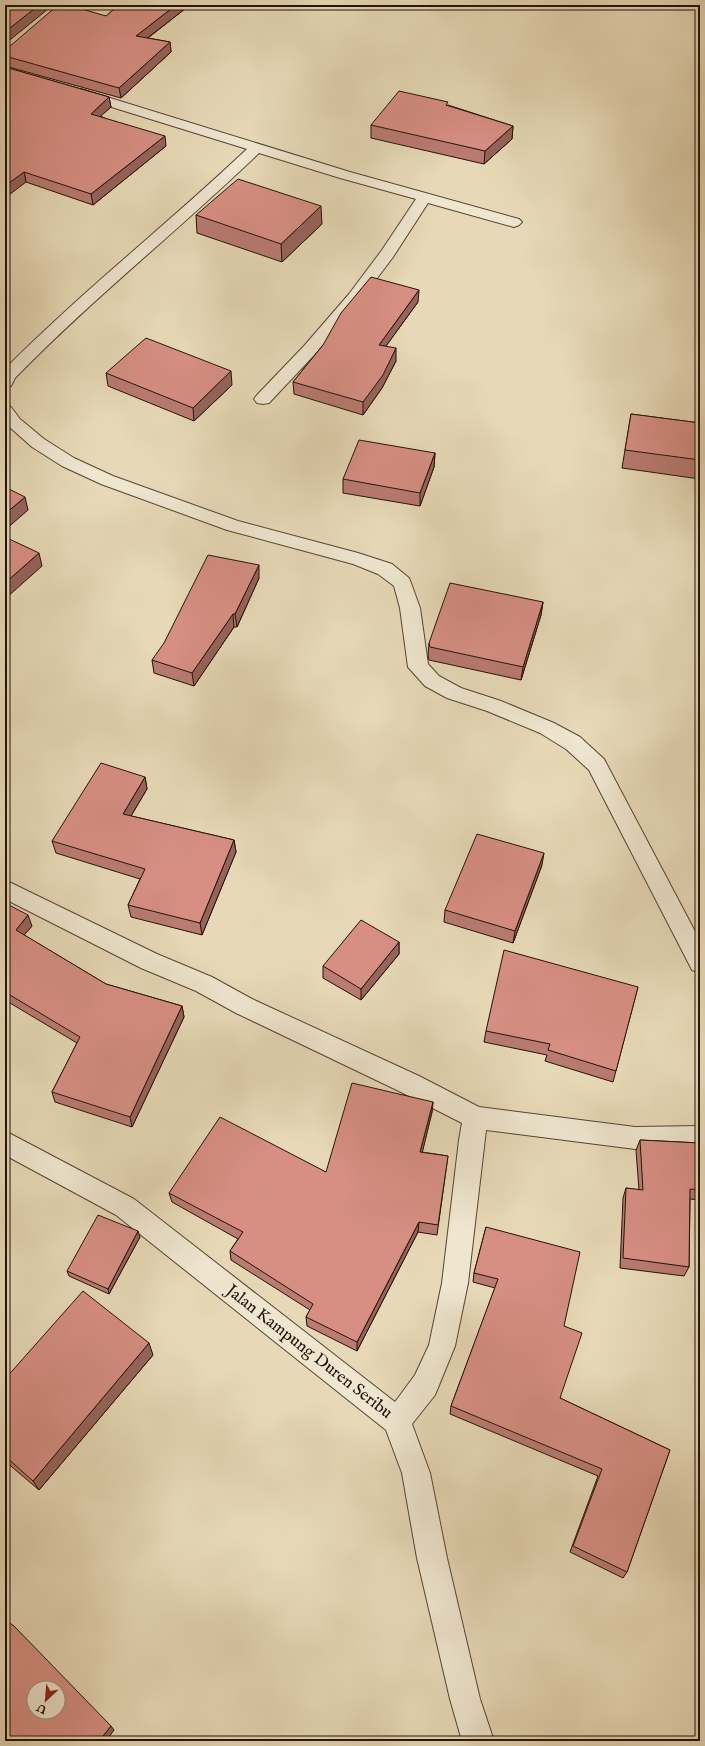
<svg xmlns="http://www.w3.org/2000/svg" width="705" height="1746" viewBox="0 0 705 1746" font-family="'IM FELL English',serif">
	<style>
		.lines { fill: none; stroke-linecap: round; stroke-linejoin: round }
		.street-casing { stroke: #544432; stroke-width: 2 }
		.street { fill: #efe6d0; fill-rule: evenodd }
		.wall { fill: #b97b72; stroke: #231206 }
		.shaded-wall { fill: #96645c; stroke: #231206 }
		.building { fill: #d78f84; stroke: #231206; fill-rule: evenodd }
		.labels { text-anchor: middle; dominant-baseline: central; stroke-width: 3; stroke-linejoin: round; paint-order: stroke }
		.near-street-label { font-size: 17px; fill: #231206; stroke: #efe6d0 }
	</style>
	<rect width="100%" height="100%" fill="#e7d9b7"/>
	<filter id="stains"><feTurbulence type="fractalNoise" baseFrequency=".005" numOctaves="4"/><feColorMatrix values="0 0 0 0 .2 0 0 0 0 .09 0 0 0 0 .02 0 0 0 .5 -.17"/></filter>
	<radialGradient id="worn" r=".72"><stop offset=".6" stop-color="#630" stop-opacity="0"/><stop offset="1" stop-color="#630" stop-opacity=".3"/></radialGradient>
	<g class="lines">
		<defs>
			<g id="street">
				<path d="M81,89l269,83 169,47 3,3 -3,3 -5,2 -86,-24 -35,54 -33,44 -44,52 -47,50 -6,1 -6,-1 -3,-4 3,-4 47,-49 45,-52 33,-44 34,-51 -76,-21 -81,-25c-80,77 -167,146 -244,225l-4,8 -6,1v-18c76,-77 163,-145 242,-220l-171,-53 -2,-3 2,-3z"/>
				<polygon points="5,406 11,407 20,419 44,439 74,458 113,476 238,521 358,553 392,564 409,578 411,583 420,608 428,664 439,676 461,688 501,701 554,723 580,737 604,759 700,941 700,973 692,970 589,770 566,749 540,733 487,711 447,698 425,686 408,667 400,608 394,586 378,574 353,564 227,530 101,484 62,466 32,447 5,423"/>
				<polygon points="5,880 157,954 212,977 252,999 419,1076 479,1107 635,1127 700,1126 700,1148 635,1149 486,1130 468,1283 455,1346 435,1395 412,1424 430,1473 447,1558 480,1699 494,1741 462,1741 450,1699 417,1558 402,1473 386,1430 116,1215 5,1155 5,1131 134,1199 395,1402 415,1375 429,1345 442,1283 459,1140 462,1123 401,1092 236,1013 196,991 141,968 5,899"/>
			</g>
		</defs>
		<!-- street casing -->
		<use href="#street" class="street-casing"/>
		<!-- street -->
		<use href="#street" class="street"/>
	</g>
	<!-- wall -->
	<g class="wall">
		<polygon points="119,5 190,5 148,38 170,42 171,52 121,98 5,66 5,48 106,16"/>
		<polygon points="5,67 109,97 111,107 100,116 166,146 93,205 26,182"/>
		<polygon points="448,105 513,126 512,139 484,164 371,138 371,125"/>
		<polygon points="196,215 322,224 282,262 197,233"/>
		<polygon points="418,302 386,346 396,361 382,388 363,415 294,394 293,382 323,345"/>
		<polygon points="106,373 232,385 194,421 108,386"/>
		<polygon points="631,414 700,423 700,479 622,468"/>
		<polygon points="435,453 434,467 420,506 343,493 343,479"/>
		<polygon points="259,578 237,627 234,627 194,686 154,673 152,660"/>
		<polygon points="543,602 541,615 521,680 429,660 428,656 429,643"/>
		<polygon points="145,777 147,789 131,816 234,840 236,852 202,935 131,917 128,905 140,879 56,853 52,841"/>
		<polygon points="542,865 513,943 444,922 445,910"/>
		<polygon points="5,903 32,926 24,935 106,984 182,1006 184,1017 132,1127 55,1102 52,1092 77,1043 5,1000"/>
		<polygon points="399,942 399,954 361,1000 323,978 323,966"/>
		<polygon points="638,987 613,1082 545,1061 547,1055 484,1042 486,1031"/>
		<polygon points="433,1102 432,1112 422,1152 448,1156 437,1235 418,1232 357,1351 307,1326 306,1317 310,1310 231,1260 230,1251 238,1239 172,1202 169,1193 326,1172"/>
		<polygon points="640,1140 700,1143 700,1200 690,1199 689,1267 684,1276 620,1268 623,1198 626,1188 639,1190 636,1150"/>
		<polygon points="486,1227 564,1326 560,1398 670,1450 627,1572 623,1578 570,1552 598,1476 450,1414 451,1406 495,1288 473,1282 474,1273"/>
		<polygon points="140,1237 109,1294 69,1276 67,1271"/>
		<polygon points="153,1355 39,1490 5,1461 5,1379"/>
	</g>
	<!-- shaded-wall -->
	<g class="shaded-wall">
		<polygon points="39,5 47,5 48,9 5,44 5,32"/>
		<polygon points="176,5 190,5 137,46 136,36"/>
		<polygon points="170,42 171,52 121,98 119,88"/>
		<polygon points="109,97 111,107 92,124 91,114"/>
		<polygon points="513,126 512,139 484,164 485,151"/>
		<polygon points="165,136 166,146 93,205 91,194"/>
		<polygon points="24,172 26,182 5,198 5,186"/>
		<polygon points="321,206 322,224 282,262 281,244"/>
		<polygon points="419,290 418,302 378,357 379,345"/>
		<polygon points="396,348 396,361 382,388 363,415 363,402"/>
		<polygon points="231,371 232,385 194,421 193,408"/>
		<polygon points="435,453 434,467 420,506 420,493"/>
		<polygon points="25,497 28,510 5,530 5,514"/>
		<polygon points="39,553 42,566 5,599 5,583"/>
		<polygon points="259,565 259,578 237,627 235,614"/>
		<polygon points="543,602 541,615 521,680 523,667"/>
		<polygon points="233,614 234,627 194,686 192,673"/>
		<polygon points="145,777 147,789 125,826 123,814"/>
		<polygon points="234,840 236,852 202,935 200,923"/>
		<polygon points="544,853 542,865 513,943 515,931"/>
		<polygon points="28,915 32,926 19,941 16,930"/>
		<polygon points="399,942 399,954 361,1000 361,989"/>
		<polygon points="182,1006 184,1017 132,1127 130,1117"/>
		<polygon points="433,1102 432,1112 420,1162 420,1152"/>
		<polygon points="419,1222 418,1232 357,1351 357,1342"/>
		<polygon points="138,1231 140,1237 109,1294 108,1289"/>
		<polygon points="149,1343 153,1355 39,1490 33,1481"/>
		<polygon points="111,1726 114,1730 106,1741 99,1741"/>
	</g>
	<!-- building -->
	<g class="building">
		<polygon points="5,5 39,5 5,32"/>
		<polygon points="58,5 68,5 106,16 119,5 176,5 136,36 170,42 119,88 5,56 5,48 9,47"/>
		<polygon points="5,67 109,97 91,114 165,136 91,194 24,172 5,186"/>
		<polygon points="399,91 448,102 446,105 513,126 485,151 371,125"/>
		<polygon points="238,179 321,206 281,244 196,215"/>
		<polygon points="371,277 419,290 379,345 396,348 383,375 363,402 293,382 323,345 341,313"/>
		<polygon points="146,338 231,371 193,408 106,373"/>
		<polygon points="631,414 700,423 700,460 625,450"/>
		<polygon points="359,440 435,453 420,493 343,479"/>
		<polygon points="5,487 25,497 5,514"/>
		<polygon points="5,537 39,553 5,583"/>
		<polygon points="208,555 259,565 235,614 233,614 192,673 152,660 164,643"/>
		<polygon points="450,583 543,602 523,667 430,647 429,643"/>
		<polygon points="101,763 145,777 123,814 234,840 200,923 128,905 145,869 52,841"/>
		<polygon points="477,834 544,853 515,931 445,910"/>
		<polygon points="5,903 28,915 16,930 106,984 182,1006 130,1117 52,1092 80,1037 5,992"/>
		<polygon points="361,920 399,942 361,989 323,966"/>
		<polygon points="504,950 638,987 616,1071 548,1050 550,1044 486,1031"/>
		<polygon points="352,1083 433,1102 420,1152 448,1156 438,1225 419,1222 357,1342 306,1317 313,1304 230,1251 243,1232 169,1193 220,1117 326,1172"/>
		<polygon points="640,1140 700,1143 700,1190 690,1189 689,1267 623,1258 626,1188 643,1190"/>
		<polygon points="98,1215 138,1231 108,1289 67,1271"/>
		<polygon points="486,1227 580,1252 564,1326 582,1333 560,1398 670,1450 627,1572 573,1546 602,1469 451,1406 498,1279 474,1273"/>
		<polygon points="83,1291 149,1343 33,1481 5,1456 5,1379"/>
		<path d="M5,1620l9,6 97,100 -12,15h-94zM34,1688h24v24h-24z"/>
	</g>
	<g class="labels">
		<!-- near-street labels -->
		<g class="near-street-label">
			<text transform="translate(309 1352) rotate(38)">Jalan Kampung Duren Seribu</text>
		</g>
	</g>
	<!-- margin -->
	<rect width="705" height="1746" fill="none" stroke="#e7d9b7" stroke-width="20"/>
	<rect x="6" y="6" width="693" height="1734" fill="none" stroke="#231206" stroke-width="2"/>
	<rect x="10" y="10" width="685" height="1726" fill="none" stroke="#231206"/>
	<!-- north arrow -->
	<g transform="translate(46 1700) rotate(206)"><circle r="19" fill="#efe6d0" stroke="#9d917f"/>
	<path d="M0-3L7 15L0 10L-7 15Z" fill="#8f2418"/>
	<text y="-6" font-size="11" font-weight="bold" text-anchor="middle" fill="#231206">U</text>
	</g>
	<rect width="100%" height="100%" filter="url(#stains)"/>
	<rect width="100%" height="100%" fill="url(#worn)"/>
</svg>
